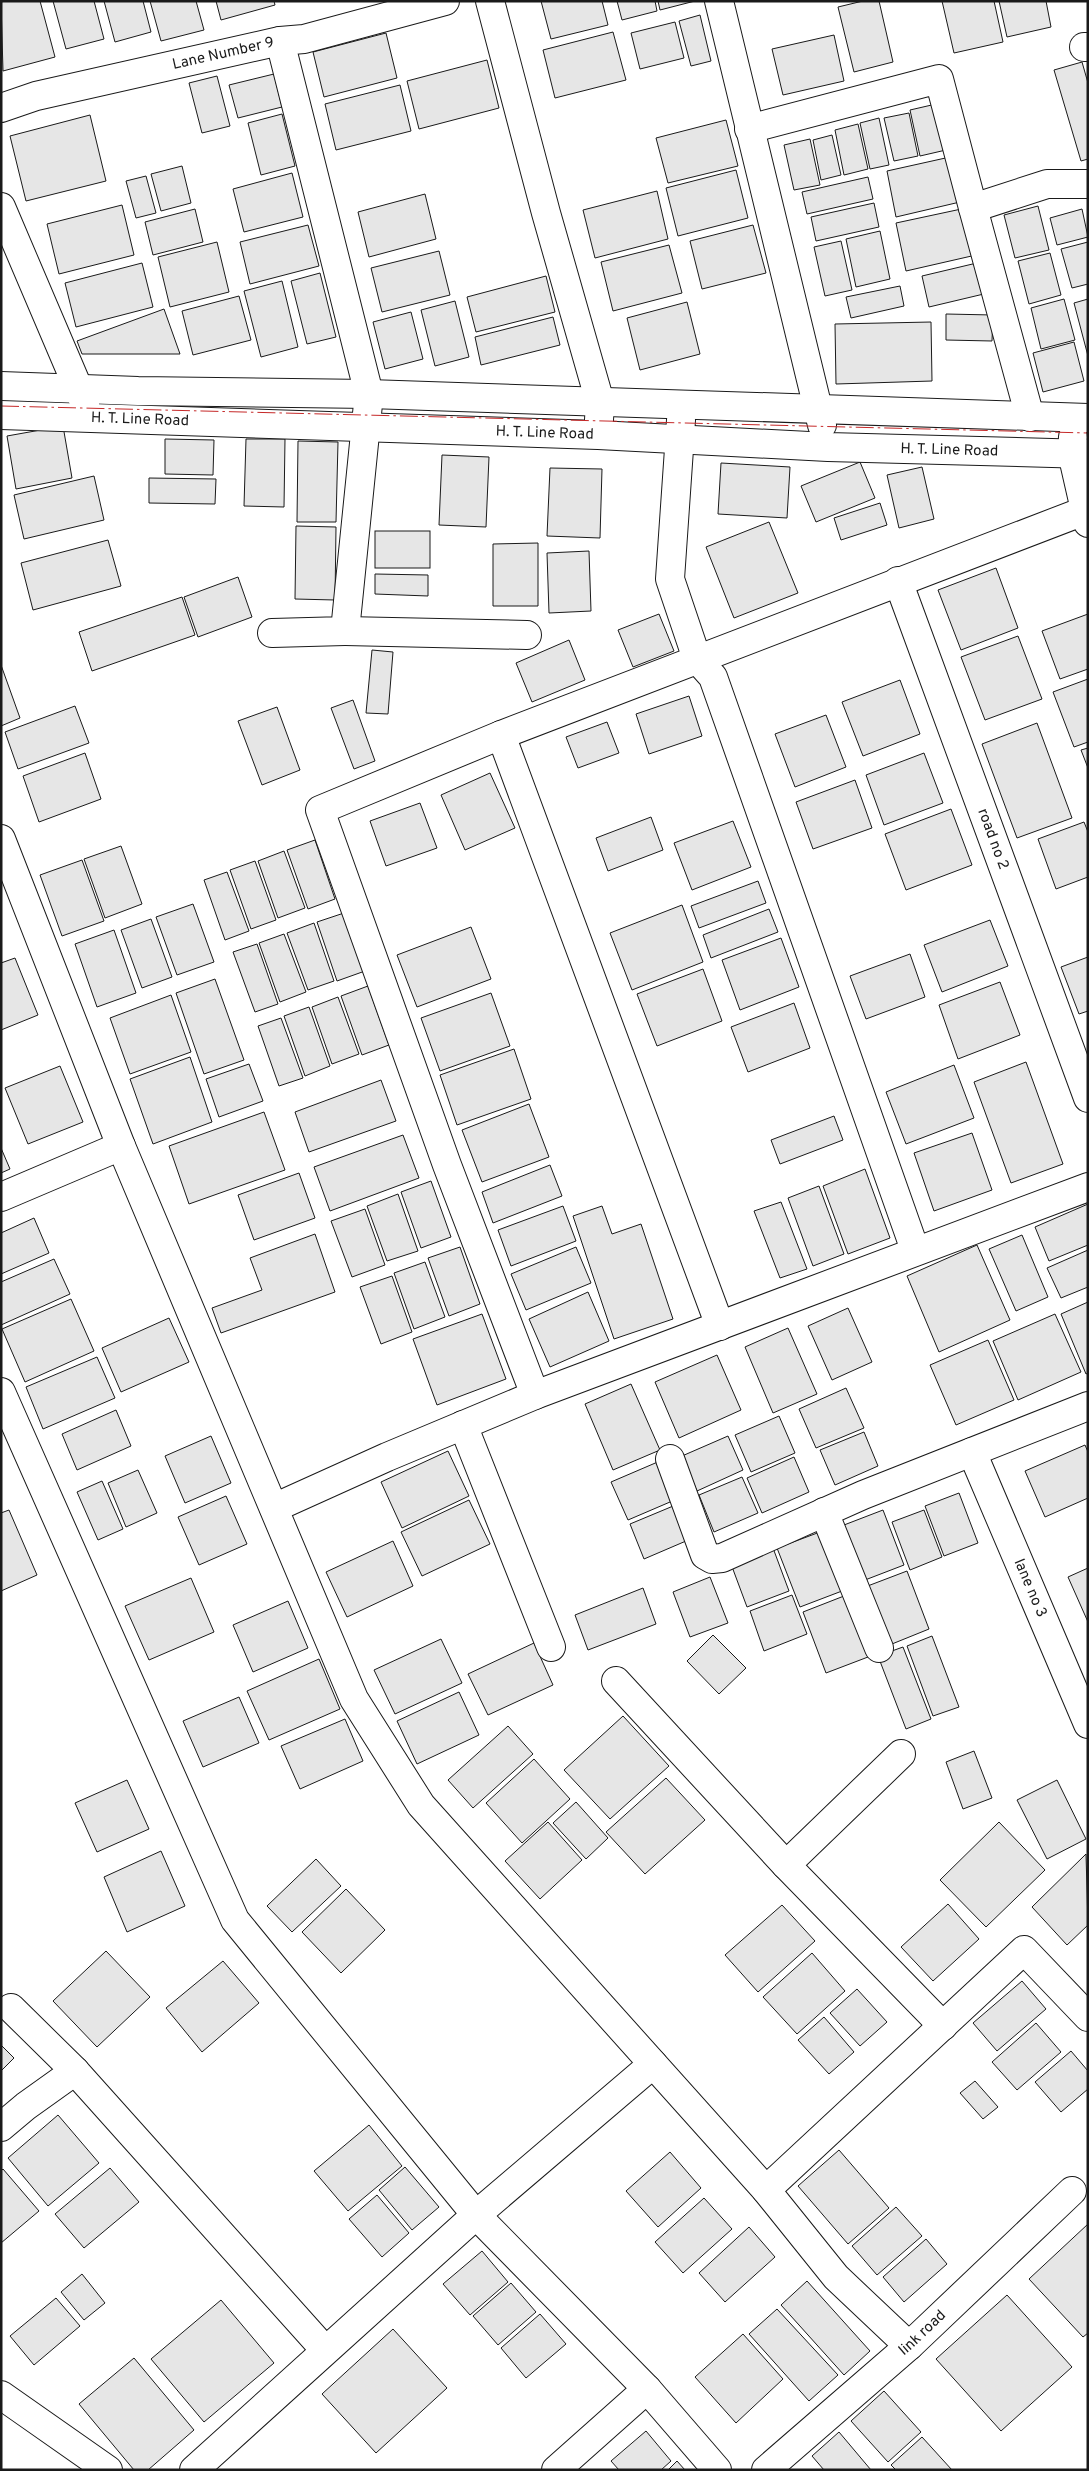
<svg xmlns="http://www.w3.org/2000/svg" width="1089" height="2471" viewBox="0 0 1089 2471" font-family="Overpass,sans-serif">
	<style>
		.building { fill: #e6e6e6; stroke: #1a1a1a }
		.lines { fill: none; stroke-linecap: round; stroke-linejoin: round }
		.minor-casing { stroke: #1a1a1a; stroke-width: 30 }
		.minor { stroke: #fff; stroke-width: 28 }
		.power { stroke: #c62828; stroke-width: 1; stroke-dasharray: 18 4 2.5 4; stroke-linecap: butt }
		.labels { text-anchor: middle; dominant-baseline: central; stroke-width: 4; stroke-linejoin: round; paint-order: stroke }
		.street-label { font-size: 15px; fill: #1a1a1a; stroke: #fff }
	</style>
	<rect width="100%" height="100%" fill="#fff"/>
	<!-- building -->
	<g class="building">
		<polygon points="5,1 40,1 55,57 3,71 1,2"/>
		<polygon points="53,1 94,1 104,39 66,49"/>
		<polygon points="104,1 143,1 151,32 115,42"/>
		<polygon points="150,1 196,1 204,30 161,41"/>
		<polygon points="216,1 274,1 275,5 221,20"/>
		<polygon points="541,1 602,1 608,25 551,39"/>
		<polygon points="617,1 655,1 657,11 622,20"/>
		<polygon points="658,1 695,1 660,10"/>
		<polygon points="863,1 879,1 893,62 854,72 838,7"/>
		<polygon points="942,1 994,1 1003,42 954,53"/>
		<polygon points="999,1 1046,1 1051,27 1007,37"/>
		<polygon points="700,15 711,61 691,66 679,21"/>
		<polygon points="675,22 684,58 640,69 631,33"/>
		<polygon points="613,32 626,80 555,98 543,50"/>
		<polygon points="386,33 397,78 324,97 313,52"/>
		<polygon points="834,35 844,81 783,95 772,49"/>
		<polygon points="487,60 499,108 419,129 407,81"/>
		<polygon points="1082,62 1088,83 1088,159 1081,161 1054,70"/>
		<polygon points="274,74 282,107 238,118 229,85"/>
		<polygon points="217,76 230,126 202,133 189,83"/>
		<polygon points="400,85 411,131 336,150 325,104"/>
		<polygon points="936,104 946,150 920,156 910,110"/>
		<polygon points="909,113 918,156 894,161 884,118"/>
		<polygon points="282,114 295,166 261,175 248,123"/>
		<polygon points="90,115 106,181 26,201 10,136"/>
		<polygon points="879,118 889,165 870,169 860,123"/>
		<polygon points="726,120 738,166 668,183 656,138"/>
		<polygon points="858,124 868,169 844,175 835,130"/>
		<polygon points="832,135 841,175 821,180 813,140"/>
		<polygon points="810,139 820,185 794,190 784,145"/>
		<polygon points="950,157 960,202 896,217 887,171"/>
		<polygon points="182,166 191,203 161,211 151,174"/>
		<polygon points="736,170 748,218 678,236 666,188"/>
		<polygon points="292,173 303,217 244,232 233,189"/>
		<polygon points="146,176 156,213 136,218 126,181"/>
		<polygon points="868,177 873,199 807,214 802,192"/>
		<polygon points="657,191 668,239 595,258 583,210"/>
		<polygon points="425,194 436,239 369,257 358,212"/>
		<polygon points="874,203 879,227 816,241 811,217"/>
		<polygon points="122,205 134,255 59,274 47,224"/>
		<polygon points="1038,206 1049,250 1015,258 1004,215"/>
		<polygon points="966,208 976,255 906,271 896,223"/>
		<polygon points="195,209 203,242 153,255 145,222"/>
		<polygon points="1082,209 1088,237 1057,245 1050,218"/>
		<polygon points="308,225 319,266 250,284 240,242"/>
		<polygon points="753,225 766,273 702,289 690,241"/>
		<polygon points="880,231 890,279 856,287 846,239"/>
		<polygon points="841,241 852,290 825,296 814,247"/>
		<polygon points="217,242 229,292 170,307 158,257"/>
		<polygon points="1088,242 1088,284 1072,288 1061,249"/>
		<polygon points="669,245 682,293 613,311 601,262"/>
		<polygon points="439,251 450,295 382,312 371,268"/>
		<polygon points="1050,253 1061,295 1029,304 1018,261"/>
		<polygon points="981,262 988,293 929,307 922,276"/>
		<polygon points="142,263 153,307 76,327 65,283"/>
		<polygon points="320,273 336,337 307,344 291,281"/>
		<polygon points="546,276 555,312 476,332 467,297"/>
		<polygon points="282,281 298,347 261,357 244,291"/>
		<polygon points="900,286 904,306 851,318 846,297"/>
		<polygon points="239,296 251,340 193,355 182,311"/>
		<polygon points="1064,299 1075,340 1041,349 1031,308"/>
		<polygon points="1088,299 1088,356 1074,303"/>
		<polygon points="455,301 469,357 435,366 421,310"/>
		<polygon points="687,302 700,354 640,370 627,318"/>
		<polygon points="164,309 180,354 82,354 77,341"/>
		<polygon points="411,312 423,359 385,369 373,322"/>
		<polygon points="946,314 993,315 992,341 946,340"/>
		<polygon points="553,317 560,345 481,365 475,337"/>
		<polygon points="931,322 932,381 836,384 835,324"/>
		<polygon points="1074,342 1084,381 1043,392 1033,353"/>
		<polygon points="63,426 72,478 16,489 7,436"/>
		<polygon points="165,439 214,440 213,475 165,474"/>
		<polygon points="246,439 285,439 284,507 244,506"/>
		<polygon points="298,441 338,442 336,522 297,522"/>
		<polygon points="442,455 489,457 486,527 439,525"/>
		<polygon points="860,462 875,498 816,522 801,486"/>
		<polygon points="721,463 790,467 787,518 718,514"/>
		<polygon points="922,467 934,519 899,528 887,475"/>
		<polygon points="550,468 602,469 600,538 547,536"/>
		<polygon points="94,476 104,520 24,539 14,495"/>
		<polygon points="149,478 216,479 215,504 149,503"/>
		<polygon points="880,503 887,525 841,540 834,518"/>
		<polygon points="769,522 798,593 734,618 706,547"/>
		<polygon points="296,526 336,527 335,600 295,599"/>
		<rect x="375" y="531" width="55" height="37"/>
		<polygon points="108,540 121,586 33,610 21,563"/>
		<polygon points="538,543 538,606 493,606 493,544"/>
		<polygon points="589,551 591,611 549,613 547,553"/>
		<polygon points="996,568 1018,628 961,650 938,590"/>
		<polygon points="375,574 428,575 428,596 375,594"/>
		<polygon points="238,577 252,617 198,637 184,597"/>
		<polygon points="182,597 195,635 92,671 79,632"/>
		<polygon points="659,614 674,651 633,667 618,630"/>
		<polygon points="1088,614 1088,669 1060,679 1042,631"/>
		<polygon points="1018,636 1042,699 985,720 961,657"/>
		<polygon points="569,640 585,680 532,702 516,663"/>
		<polygon points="372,650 393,652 388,714 366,713"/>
		<polygon points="1,665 20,718 1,726"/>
		<polygon points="1088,679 1088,742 1074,747 1053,692"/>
		<polygon points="900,680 920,734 863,756 842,702"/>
		<polygon points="689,696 702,736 649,754 636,714"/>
		<polygon points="353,700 375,761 354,769 331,708"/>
		<polygon points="75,706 89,743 18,769 5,732"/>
		<polygon points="277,707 300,770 262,785 238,721"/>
		<polygon points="826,715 846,767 795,787 775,734"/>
		<polygon points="607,722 619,753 578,768 566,737"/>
		<polygon points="1037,723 1072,818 1017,838 982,744"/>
		<polygon points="1088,748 1088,768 1081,750"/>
		<polygon points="85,753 101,799 39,822 23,776"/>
		<polygon points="924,753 943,803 884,825 866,775"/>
		<polygon points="490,773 515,828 465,850 441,795"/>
		<polygon points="855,780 872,828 813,849 796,802"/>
		<polygon points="420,803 437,848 386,866 370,821"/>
		<polygon points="951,809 972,865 906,890 885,834"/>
		<polygon points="651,817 663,850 608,871 596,838"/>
		<polygon points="733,821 751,867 692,890 674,843"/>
		<polygon points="1084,822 1088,832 1088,877 1056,889 1038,839"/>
		<polygon points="315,840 335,899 308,909 287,850"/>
		<polygon points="121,846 142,904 105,918 84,859"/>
		<polygon points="284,851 305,908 278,918 258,861"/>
		<polygon points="82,860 104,921 62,936 40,875"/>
		<polygon points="255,861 276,920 251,929 230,870"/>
		<polygon points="227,872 249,931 225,940 204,880"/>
		<polygon points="758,881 766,903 699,928 691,906"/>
		<polygon points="193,904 214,962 177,975 156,917"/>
		<polygon points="682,905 703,962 632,990 610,933"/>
		<polygon points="769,909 778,932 711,958 703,935"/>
		<polygon points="344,913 365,971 337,981 317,922"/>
		<polygon points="151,919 172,977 142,988 121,930"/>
		<polygon points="990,920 1008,966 942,992 924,945"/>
		<polygon points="314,923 334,981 308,990 287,933"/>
		<polygon points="471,927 491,979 417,1007 397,955"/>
		<polygon points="114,930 136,993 97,1007 75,944"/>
		<polygon points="284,934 306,992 280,1002 259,943"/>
		<polygon points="781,938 799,987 740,1010 722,960"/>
		<polygon points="257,944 278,1004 255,1012 233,952"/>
		<polygon points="910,954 925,997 866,1019 850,976"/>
		<polygon points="1088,957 1088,1011 1079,1014 1061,967"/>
		<polygon points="15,958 38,1015 1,1030 1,963"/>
		<polygon points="703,969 722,1021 657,1046 637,994"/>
		<polygon points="215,979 244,1060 204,1074 176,993"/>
		<polygon points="1000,982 1020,1035 958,1059 939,1005"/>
		<polygon points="368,986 389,1045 362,1055 341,996"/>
		<polygon points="491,993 510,1046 440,1071 421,1018"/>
		<polygon points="171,995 191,1052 130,1074 110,1018"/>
		<polygon points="338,997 359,1054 332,1064 312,1007"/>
		<polygon points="794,1003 810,1048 748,1072 731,1027"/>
		<polygon points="309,1007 330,1066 305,1076 284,1016"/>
		<polygon points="281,1018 303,1078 279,1086 258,1026"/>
		<polygon points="514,1049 531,1099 457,1125 440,1075"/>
		<polygon points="190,1057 212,1122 153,1144 130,1079"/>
		<polygon points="1026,1062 1063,1164 1011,1183 974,1082"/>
		<polygon points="249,1064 263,1101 219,1117 206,1079"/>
		<polygon points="954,1065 974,1118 906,1144 886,1092"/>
		<polygon points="60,1066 83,1122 28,1144 5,1088"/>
		<polygon points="381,1080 396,1121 309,1152 295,1112"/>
		<polygon points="529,1104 549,1157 482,1182 462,1130"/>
		<polygon points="264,1112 285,1170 189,1204 169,1146"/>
		<polygon points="834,1116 843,1140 780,1164 771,1140"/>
		<polygon points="972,1133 992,1190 934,1211 914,1153"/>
		<polygon points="403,1135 419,1178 330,1211 314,1167"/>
		<polygon points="1,1148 10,1169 1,1173"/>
		<polygon points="550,1165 562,1196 493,1223 482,1192"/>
		<polygon points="865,1169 890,1238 848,1254 823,1186"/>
		<polygon points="299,1173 315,1218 254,1240 238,1195"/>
		<polygon points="431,1181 451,1237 421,1248 401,1192"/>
		<polygon points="819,1186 844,1254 813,1266 788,1198"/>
		<polygon points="398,1194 418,1251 387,1261 367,1206"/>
		<polygon points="781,1202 807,1269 780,1278 754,1211"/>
		<polygon points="1088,1204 1088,1245 1049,1261 1035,1227"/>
		<polygon points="563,1206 576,1241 511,1266 498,1230"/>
		<polygon points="602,1206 612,1234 641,1224 673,1319 614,1339 573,1216"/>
		<polygon points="365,1209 385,1265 352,1277 331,1221"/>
		<polygon points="34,1218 49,1253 1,1274 1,1233"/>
		<polygon points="315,1234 335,1292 221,1333 212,1308 262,1290 250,1258"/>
		<polygon points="1022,1235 1048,1297 1016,1311 989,1249"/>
		<polygon points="977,1245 1010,1320 939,1352 907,1276"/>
		<polygon points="460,1247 480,1304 449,1316 428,1258"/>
		<polygon points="576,1247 591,1283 526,1310 511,1274"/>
		<polygon points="1088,1250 1088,1287 1061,1298 1047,1268"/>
		<polygon points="54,1259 70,1294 1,1325 1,1282"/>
		<polygon points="425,1262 445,1317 414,1329 394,1273"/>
		<polygon points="392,1276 412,1332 381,1344 360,1287"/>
		<polygon points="588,1292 609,1341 550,1367 529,1319"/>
		<polygon points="71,1299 94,1351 25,1382 2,1329"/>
		<polygon points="1088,1302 1088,1373 1086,1374 1061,1314"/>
		<polygon points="848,1308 872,1362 832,1380 808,1326"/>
		<polygon points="482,1314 506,1379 437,1405 413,1339"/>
		<polygon points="1055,1314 1081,1372 1018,1400 993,1341"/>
		<polygon points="169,1318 189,1362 121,1392 102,1348"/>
		<polygon points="788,1328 817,1394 773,1413 745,1347"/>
		<polygon points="988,1340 1014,1400 956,1425 930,1365"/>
		<polygon points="717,1355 741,1410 679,1438 655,1382"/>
		<polygon points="97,1357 115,1398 43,1429 26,1387"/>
		<polygon points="631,1384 660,1450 613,1470 585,1404"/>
		<polygon points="846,1388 864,1428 816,1448 799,1409"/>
		<polygon points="116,1410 131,1446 77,1470 62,1434"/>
		<polygon points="779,1416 795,1453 751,1472 735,1435"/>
		<polygon points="864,1432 878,1466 835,1485 820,1450"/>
		<polygon points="211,1436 231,1483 185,1503 165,1456"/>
		<polygon points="728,1436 743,1470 697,1491 682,1456"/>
		<polygon points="1085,1445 1088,1452 1088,1498 1045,1517 1025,1471"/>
		<polygon points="448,1451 469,1496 402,1528 381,1482"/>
		<polygon points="794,1457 809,1492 762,1513 747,1478"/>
		<polygon points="660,1461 677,1499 628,1520 611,1482"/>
		<polygon points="138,1470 157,1513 126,1527 108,1483"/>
		<polygon points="742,1477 758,1513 714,1532 699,1495"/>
		<polygon points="102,1481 123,1529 98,1540 77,1492"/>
		<polygon points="959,1493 978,1543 944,1556 925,1506"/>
		<polygon points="226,1496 247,1544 199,1565 178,1517"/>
		<polygon points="469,1500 490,1544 422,1576 401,1532"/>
		<polygon points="678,1504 693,1538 644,1559 630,1524"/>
		<polygon points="9,1510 37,1575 1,1591 1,1513"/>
		<polygon points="883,1510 904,1565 865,1580 844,1525"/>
		<polygon points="924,1510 942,1557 910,1570 892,1522"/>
		<polygon points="820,1532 842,1591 800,1607 777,1548"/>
		<polygon points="393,1541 413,1586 347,1617 326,1572"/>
		<polygon points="773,1548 789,1591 747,1607 731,1564"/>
		<polygon points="1088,1568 1088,1622 1068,1577"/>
		<polygon points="907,1571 929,1629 887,1646 865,1587"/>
		<polygon points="710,1577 728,1623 690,1637 673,1592"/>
		<polygon points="191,1578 214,1632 149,1660 125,1606"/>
		<polygon points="643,1588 656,1624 588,1650 575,1615"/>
		<polygon points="792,1595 807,1634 764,1651 750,1611"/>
		<polygon points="844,1596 868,1657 826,1673 803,1612"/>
		<polygon points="288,1601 308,1648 253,1672 233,1625"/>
		<polygon points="713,1635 746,1668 719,1694 687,1661"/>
		<polygon points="932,1636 959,1707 933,1716 907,1646"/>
		<polygon points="441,1639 462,1683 395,1714 374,1670"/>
		<polygon points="534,1643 553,1685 488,1715 468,1674"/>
		<polygon points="903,1647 931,1719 906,1729 878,1656"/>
		<polygon points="319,1659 340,1709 269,1740 247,1691"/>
		<polygon points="459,1692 479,1735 417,1764 397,1721"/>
		<polygon points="239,1697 259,1743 203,1767 183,1721"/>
		<polygon points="623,1716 669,1766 610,1819 564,1770"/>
		<polygon points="345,1719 363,1761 300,1789 281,1746"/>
		<polygon points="508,1726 533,1754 473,1808 448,1780"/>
		<polygon points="974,1751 992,1798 963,1809 946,1762"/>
		<polygon points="534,1759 570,1799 522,1843 486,1803"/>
		<polygon points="666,1778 705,1820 645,1874 606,1832"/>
		<polygon points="127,1780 149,1829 97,1852 75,1803"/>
		<polygon points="1057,1780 1086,1839 1047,1859 1017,1800"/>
		<polygon points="576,1802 608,1838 586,1859 553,1823"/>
		<polygon points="548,1822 582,1860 540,1899 505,1861"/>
		<polygon points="999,1822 1045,1870 986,1927 940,1880"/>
		<polygon points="161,1851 185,1906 127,1932 104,1877"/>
		<polygon points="1086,1854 1088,1925 1067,1945 1032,1907"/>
		<polygon points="316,1859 341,1886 292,1932 267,1906"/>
		<polygon points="346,1889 385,1930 341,1973 302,1932"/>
		<polygon points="948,1904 979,1939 933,1981 901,1947"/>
		<polygon points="782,1905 815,1941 758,1992 725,1955"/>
		<polygon points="106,1951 150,1997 97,2047 53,2001"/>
		<polygon points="812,1953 845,1991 797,2034 763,1997"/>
		<polygon points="223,1961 259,2003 202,2052 166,2008"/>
		<polygon points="1022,1981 1046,2009 997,2051 973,2023"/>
		<polygon points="857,1989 887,2022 860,2046 830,2013"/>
		<polygon points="824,2017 854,2052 829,2074 798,2040"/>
		<polygon points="1036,2023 1061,2052 1017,2090 992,2062"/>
		<polygon points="1,2045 14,2058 1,2071"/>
		<polygon points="1071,2051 1088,2071 1088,2089 1061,2112 1035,2082"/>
		<polygon points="975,2081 998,2107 983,2119 960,2093"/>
		<polygon points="58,2115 99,2163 48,2206 8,2158"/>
		<polygon points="369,2125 402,2166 348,2211 314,2171"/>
		<polygon points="839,2150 889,2208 848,2244 798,2186"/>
		<polygon points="670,2152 701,2188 658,2227 626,2191"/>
		<polygon points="405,2167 439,2207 412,2230 379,2190"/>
		<polygon points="110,2168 139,2202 84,2248 55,2214"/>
		<polygon points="3,2169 39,2211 1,2243 1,2171"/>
		<polygon points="377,2195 409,2233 382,2257 349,2219"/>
		<polygon points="704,2198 732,2229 683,2273 655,2242"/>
		<polygon points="896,2207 922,2236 877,2275 852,2246"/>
		<polygon points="1088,2224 1088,2333 1083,2337 1029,2279"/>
		<polygon points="749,2227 775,2257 725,2302 699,2273"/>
		<polygon points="926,2239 947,2264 904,2302 883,2277"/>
		<polygon points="482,2251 508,2282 470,2315 443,2284"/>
		<polygon points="82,2274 105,2303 84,2320 61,2292"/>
		<polygon points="807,2281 870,2351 844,2375 781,2305"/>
		<polygon points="511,2283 536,2312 498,2345 473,2316"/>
		<polygon points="1007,2295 1072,2367 1001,2431 936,2359"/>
		<polygon points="56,2298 80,2326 34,2365 10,2336"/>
		<polygon points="221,2300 274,2363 204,2422 151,2359"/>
		<polygon points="777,2309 838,2375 809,2401 749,2334"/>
		<polygon points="540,2314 566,2344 526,2378 501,2348"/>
		<polygon points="393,2329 447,2388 376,2453 322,2394"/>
		<polygon points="743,2334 783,2379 736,2423 695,2377"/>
		<polygon points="134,2358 194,2430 148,2470 134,2470 79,2404"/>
		<polygon points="884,2391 921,2432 888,2462 851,2421"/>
		<polygon points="646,2431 671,2461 661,2470 619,2470 611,2461"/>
		<polygon points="839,2432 871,2470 824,2470 812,2456"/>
		<polygon points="922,2437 952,2470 896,2470 891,2465"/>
		<polygon points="677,2461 685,2470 668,2470"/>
	</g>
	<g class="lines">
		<defs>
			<g id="minor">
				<polyline points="490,1 546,213 600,402 599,420"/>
				<polyline points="719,1 822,425"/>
				<polyline points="1084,47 1088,47"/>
				<path id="s1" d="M1,108l35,-12 244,-55 24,-2 141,-38"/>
				<polyline points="749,129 939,79 973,208 1047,184 1088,184"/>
				<polyline points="1,207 85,404"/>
				<polyline points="973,208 1030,417"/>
				<polyline points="1,386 138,391 369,394 1088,418"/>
				<path id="s2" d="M1,415l597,20 230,12 260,7"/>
				<polyline points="681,420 670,579 697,659 713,677 915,1250"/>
				<polyline points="1073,437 1072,453 1088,523"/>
				<path id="s3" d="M898,581l190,517"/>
				<polyline points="345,631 527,635"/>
				<polyline points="272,633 345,631 369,394 280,41"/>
				<polyline points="501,735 720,1326"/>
				<polyline points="1,839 121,1146 354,1699 421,1805 766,2190 836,2277 909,2346"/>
				<polyline points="1,1197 121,1146"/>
				<polyline points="1,1392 235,1920 476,2215 647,2389 717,2470"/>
				<polyline points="535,1395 447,1165 320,810 501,735 1084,511"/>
				<polyline points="463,1425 551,1647"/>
				<path id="s4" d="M972,1452l116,272"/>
				<polyline points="670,1459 705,1555 712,1559 722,1558 863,1495 1088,1406"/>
				<polyline points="274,1508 387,1457 535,1395 1088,1187"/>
				<polyline points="824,1512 879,1648"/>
				<polyline points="616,1681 786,1865 943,2026"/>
				<polyline points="786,1865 901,1754"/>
				<polyline points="11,2008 75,2071 325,2350"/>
				<polyline points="1,2127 26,2106 75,2071"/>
				<polyline points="766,2190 1024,1950 1088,2017"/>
				<polyline points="1,2395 108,2470"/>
				<polyline points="194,2470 476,2215 653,2064"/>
				<polyline points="556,2470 647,2389"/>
				<path id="s5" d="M766,2470l143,-124 163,-155"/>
			</g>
		</defs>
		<!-- minor casing -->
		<use href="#minor" class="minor-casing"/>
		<!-- minor -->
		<use href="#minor" class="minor"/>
		<!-- power -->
		<polyline class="power" points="1,406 1088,433"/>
	</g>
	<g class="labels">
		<!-- street labels -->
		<g class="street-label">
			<text stroke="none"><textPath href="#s1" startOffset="229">Lane Number 9</textPath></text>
			<text stroke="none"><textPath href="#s2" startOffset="139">H. T. Line Road</textPath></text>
			<text stroke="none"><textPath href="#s2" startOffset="544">H. T. Line Road</textPath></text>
			<text stroke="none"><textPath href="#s2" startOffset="949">H. T. Line Road</textPath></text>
			<text stroke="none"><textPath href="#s3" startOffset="275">road no 2</textPath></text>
			<text stroke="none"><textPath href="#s4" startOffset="148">lane no 3</textPath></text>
			<text stroke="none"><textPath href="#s5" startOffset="208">link road</textPath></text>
		</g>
	</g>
	<!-- border -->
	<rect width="1089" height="2471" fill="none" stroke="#1a1a1a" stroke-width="5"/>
</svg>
